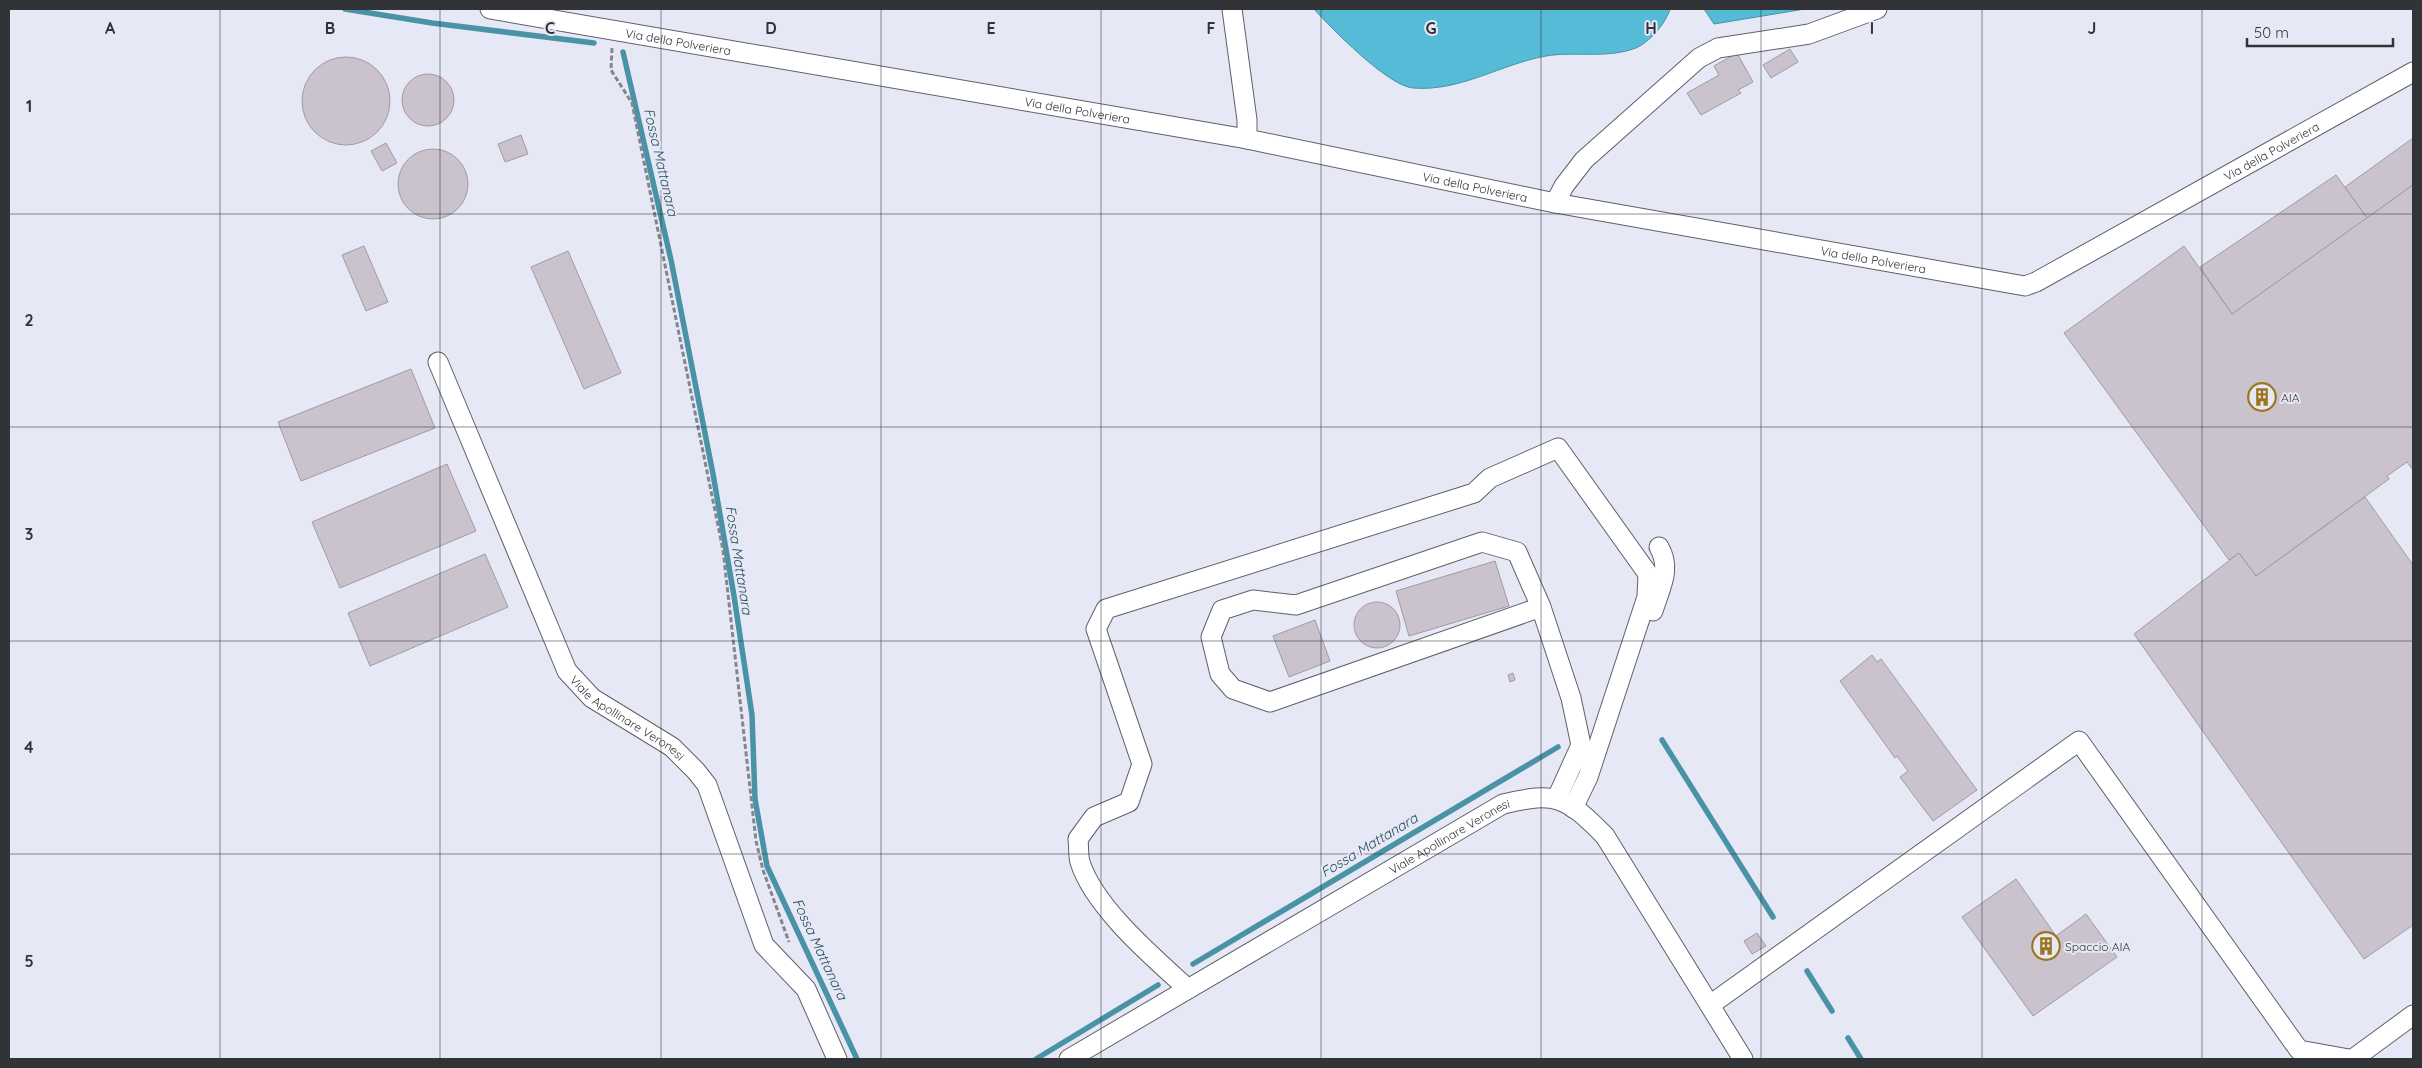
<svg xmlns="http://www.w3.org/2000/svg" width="2422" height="1068" viewBox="0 0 2422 1068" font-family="Quicksand,sans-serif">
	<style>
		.water { fill: #55bbd6; stroke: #4a92a6 }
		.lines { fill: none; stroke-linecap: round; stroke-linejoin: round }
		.stream { stroke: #4a92a6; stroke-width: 5.5 }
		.building { fill: #cac3ce; stroke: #a19aa4 }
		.minor-casing { stroke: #5f606b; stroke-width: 21 }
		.path { stroke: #84858d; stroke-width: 3; stroke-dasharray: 5 2.5; stroke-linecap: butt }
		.minor { stroke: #fff; stroke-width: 19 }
		.grid { fill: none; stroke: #323337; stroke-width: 1; stroke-opacity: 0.55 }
		.labels { text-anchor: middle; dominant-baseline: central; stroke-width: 4; stroke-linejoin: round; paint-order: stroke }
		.street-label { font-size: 12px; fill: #323337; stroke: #e7e8f5 }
		.poi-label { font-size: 12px; fill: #323337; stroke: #e7e8f5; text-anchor: start }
		.water-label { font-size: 14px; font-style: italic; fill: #224f5b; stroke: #e7e8f5 }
		.grid-label { font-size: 16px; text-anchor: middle; font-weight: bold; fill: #323337; stroke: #e7e8f5; stroke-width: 4; stroke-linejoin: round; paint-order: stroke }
	</style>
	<rect width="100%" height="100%" fill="#e7e8f5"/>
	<!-- water -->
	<g class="water">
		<path d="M1314,9h356c-4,14 -20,33 -34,39 -29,11 -61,3 -90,8 -45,8 -86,36 -133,32 -25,-2 -81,-59 -99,-79z"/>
		<polygon points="1704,9 1805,9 1714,24"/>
	</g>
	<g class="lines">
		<!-- stream -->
		<g class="stream">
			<polyline points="345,9 432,23 594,43"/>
			<polyline points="623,52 671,260 713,474 734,596 752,715 755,799 767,866 857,1059"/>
			<polyline points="1662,740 1773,917"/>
			<polyline points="1193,964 1558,747"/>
			<polyline points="1807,971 1832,1011"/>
			<polyline points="1848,1038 1861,1059"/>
			<polyline points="1036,1059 1158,985"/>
		</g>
	</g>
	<!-- building -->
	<g class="building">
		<polygon points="1790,49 1798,62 1771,78 1763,65"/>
		<polygon points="1737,53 1753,82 1738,90 1741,93 1701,115 1687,93 1719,75 1714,66"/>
		<circle cx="346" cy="101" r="44"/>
		<circle cx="428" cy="100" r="26"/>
		<polygon points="521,135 528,154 505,162 498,144"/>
		<polygon points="2413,138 2413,185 2367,218 2345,187"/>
		<polygon points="386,143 397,163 382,171 371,151"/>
		<circle cx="433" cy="184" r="35"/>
		<polygon points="2336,175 2367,218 2232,314 2200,267"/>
		<polygon points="2413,185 2413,470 2407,462 2387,476 2389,479 2256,576 2239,553 2229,560 2064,333 2184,246 2232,314"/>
		<polygon points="364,246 388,302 366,311 342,255"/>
		<polygon points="568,251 621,373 584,389 531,267"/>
		<polygon points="411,369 435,428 301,481 278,422"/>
		<polygon points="447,464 476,531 340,588 312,522"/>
		<polygon points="2365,497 2413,565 2413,925 2364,959 2134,634 2239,553 2256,576"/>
		<polygon points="485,554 508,607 370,666 348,613"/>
		<polygon points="1495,561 1509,606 1409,636 1396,591"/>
		<circle cx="1377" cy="625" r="23"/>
		<polygon points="1315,620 1330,661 1289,677 1273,636"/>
		<polygon points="1872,655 1877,662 1881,659 1977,790 1933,821 1900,777 1908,771 1897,756 1895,758 1840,681"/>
		<polygon points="1513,673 1515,680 1510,682 1508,675"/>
		<polygon points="2016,879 2056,936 2086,914 2117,957 2033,1016 1962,917"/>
		<polygon points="1757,933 1766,946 1752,954 1744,941"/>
	</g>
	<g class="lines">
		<defs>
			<g id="minor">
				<path id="s1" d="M490,9l757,130 308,64 470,83 11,-4 377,-210"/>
				<polyline points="1232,9 1247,120 1247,139"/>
				<polyline points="1555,203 1564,186 1584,160 1699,58 1718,48 1809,34 1877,9"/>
				<path id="s2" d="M438,362l129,309 25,27 80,49 24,24 11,14 57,160 42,44 31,70"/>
				<polyline points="1541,607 1270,702 1233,689 1220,674 1211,637 1222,610 1253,600 1296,605 1482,542 1517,552 1541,607 1571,698 1581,745 1557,798"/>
				<path d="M1653,611c7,-23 19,-42 6,-64"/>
				<path d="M1188,989c-35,-32 -94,-82 -108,-127 -2,-7 -1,-16 -2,-23l16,-22 35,-15 13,-38 -46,-135 10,-20 368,-116 16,-15 68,-30 90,126 -1,23 -59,180 -15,31"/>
				<polyline points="1710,1005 2079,741 2299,1050 2349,1059"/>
				<path id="s3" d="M1069,1059l434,-255c54,-13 63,-7 102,32l138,223"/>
				<polyline points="2353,1059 2413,1015"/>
			</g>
		</defs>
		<!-- minor casing -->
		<use href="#minor" class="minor-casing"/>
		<!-- path -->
		<polyline class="path" points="612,48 611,70 632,103 723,550 756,841 763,870 789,942"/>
		<!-- minor -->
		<use href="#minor" class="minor"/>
	</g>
	<!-- grid -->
	<path class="grid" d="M220,9v1050M440,9v1050M661,9v1050M881,9v1050M1101,9v1050M1321,9v1050M1541,9v1050M1761,9v1050M1982,9v1050M2202,9v1050M9,214h2404M9,427h2404M9,641h2404M9,854h2404"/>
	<!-- icons -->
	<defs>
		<symbol id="building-ring" viewBox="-11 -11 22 22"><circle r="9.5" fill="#e7e8f5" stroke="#9c7521" stroke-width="1.5"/><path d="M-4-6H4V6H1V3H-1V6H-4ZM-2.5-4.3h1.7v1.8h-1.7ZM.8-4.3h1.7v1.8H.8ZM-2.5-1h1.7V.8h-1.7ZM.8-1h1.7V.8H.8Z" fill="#9c7521"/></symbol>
	</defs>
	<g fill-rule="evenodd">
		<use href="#building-ring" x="2246" y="381" width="32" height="32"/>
		<use href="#building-ring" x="2030" y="930" width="32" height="32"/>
	</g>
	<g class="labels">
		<!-- street labels -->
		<g class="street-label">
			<text stroke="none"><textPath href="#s1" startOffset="191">Via della Polveriera</textPath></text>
			<text stroke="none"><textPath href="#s1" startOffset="596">Via della Polveriera</textPath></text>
			<text stroke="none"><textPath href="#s1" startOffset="1841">Via della Polveriera</textPath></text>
			<text stroke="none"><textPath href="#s1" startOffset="1001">Via della Polveriera</textPath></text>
			<text stroke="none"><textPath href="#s1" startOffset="1406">Via della Polveriera</textPath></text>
			<text stroke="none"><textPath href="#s2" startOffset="412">Viale Apollinare Veronesi</textPath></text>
			<text stroke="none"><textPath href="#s3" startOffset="441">Viale Apollinare Veronesi</textPath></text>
		</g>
		<!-- poi labels -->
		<g class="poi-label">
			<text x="2281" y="397">AIA</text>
			<text x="2065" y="946">Spaccio AIA</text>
		</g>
		<!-- water labels -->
		<g class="water-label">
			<text transform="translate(661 162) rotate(77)">Fossa Mattanara</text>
			<text transform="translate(739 560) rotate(81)">Fossa Mattanara</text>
			<text transform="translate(1369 845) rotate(-31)">Fossa Mattanara</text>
			<text transform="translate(820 949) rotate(65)">Fossa Mattanara</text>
		</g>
	</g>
	<g class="grid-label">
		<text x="110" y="34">A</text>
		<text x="330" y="34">B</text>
		<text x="550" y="34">C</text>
		<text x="771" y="34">D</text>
		<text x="991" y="34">E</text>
		<text x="1211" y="34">F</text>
		<text x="1431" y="34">G</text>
		<text x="1651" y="34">H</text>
		<text x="1872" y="34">I</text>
		<text x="2092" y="34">J</text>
		<text x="29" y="112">1</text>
		<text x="29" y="326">2</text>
		<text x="29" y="540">3</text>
		<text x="29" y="753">4</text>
		<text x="29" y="967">5</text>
	</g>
	<!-- border -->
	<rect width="2422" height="1068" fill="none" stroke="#323337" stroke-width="20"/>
	<!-- scale -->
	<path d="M2247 38v8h146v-8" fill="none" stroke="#323337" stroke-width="2.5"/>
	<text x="2254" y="38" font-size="15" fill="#323337" stroke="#e7e8f5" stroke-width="4" paint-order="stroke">50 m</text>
</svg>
